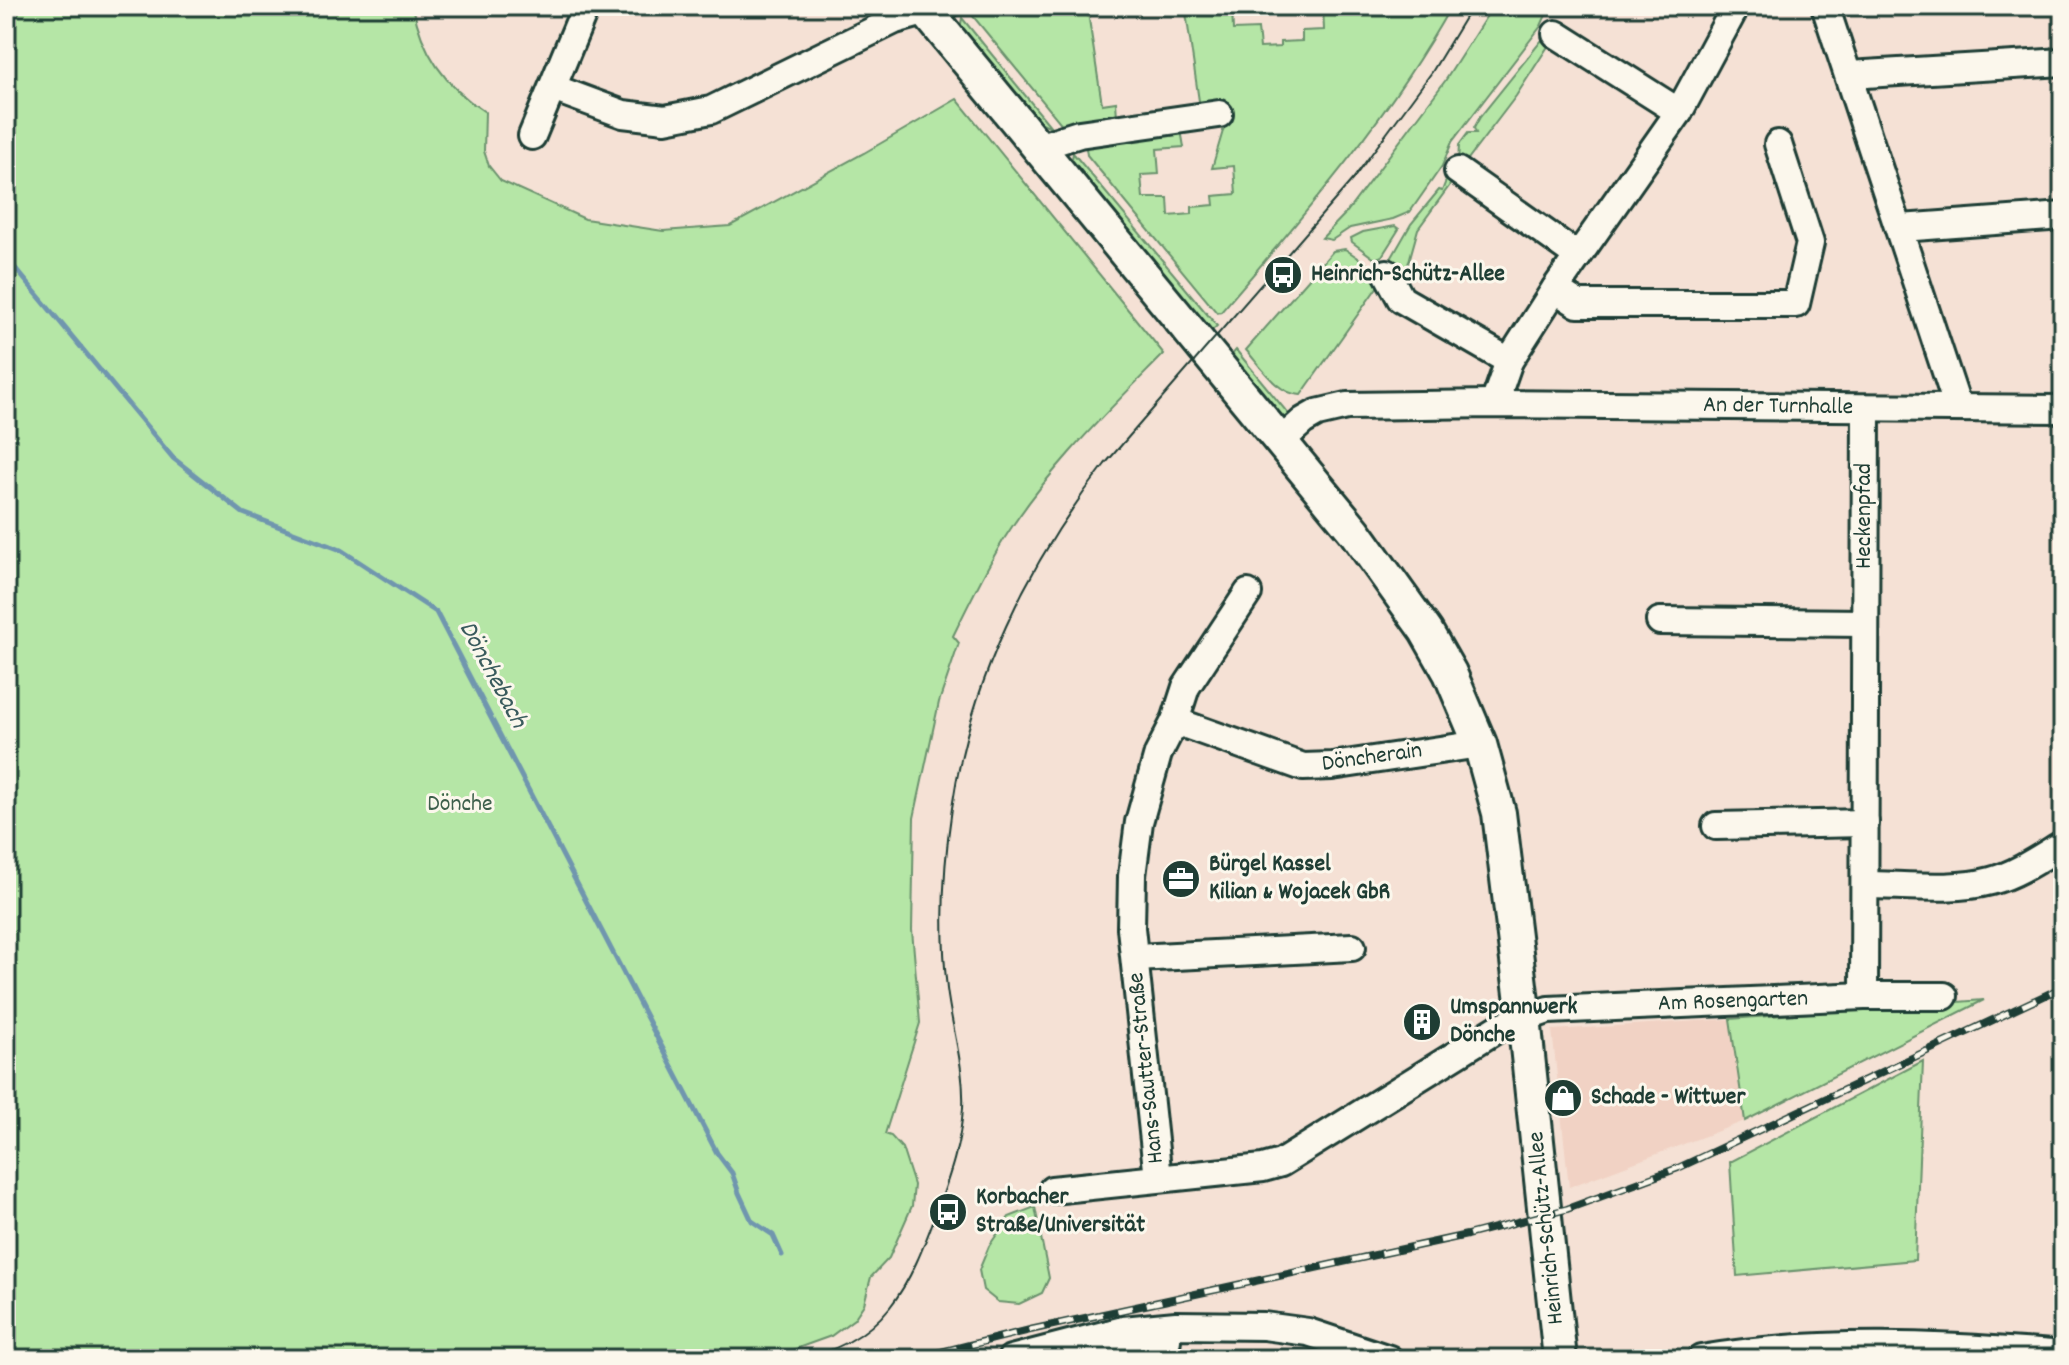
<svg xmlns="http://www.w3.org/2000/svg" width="2069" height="1365" viewBox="0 0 2069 1365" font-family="Dekko,sans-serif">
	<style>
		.built { fill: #f1d2c4 }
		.green { fill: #b5e6a6; stroke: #6a926d; stroke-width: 2 }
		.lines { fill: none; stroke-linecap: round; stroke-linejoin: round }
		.stream { stroke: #6f96ae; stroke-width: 5 }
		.minor-casing { stroke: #1f3d34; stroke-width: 32 }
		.major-casing { stroke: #1f3d34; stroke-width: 38 }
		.minor { stroke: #fbf7ec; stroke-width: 26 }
		.major { stroke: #fbf7ec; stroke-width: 32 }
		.tram { stroke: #1f3d34; stroke-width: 2 }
		.rail-casing { stroke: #1f3d34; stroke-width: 8 }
		.rail { stroke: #fbf7ec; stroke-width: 5; stroke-dasharray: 15; stroke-linecap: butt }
		.labels { text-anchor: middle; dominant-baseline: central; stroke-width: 6; stroke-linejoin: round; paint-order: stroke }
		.poi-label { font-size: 24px; font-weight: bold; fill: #1f3d34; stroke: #fbf7ec; text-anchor: start }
		.street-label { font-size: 24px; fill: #1f3d34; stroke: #fbf7ec }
		.park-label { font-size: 24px; fill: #3d5f4b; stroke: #fbf7ec }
		.water-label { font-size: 26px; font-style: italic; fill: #3a5b5d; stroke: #fbf7ec }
	</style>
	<rect width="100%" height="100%" fill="#f5e1d5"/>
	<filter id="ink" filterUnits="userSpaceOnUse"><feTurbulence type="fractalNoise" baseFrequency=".0125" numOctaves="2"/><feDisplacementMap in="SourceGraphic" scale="16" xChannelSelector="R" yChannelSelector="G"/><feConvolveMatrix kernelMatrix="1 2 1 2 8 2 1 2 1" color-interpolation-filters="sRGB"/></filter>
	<g filter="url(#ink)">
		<!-- built -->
		<polygon class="built" points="1730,1019 1745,1121 1569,1187 1552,1030"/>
		<!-- green -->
		<g class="green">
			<path d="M6,6h407c8,46 33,81 72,106l-1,39 5,15 12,15 84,38 78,12 67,-5 134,-73 93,-54 207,255c-57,58 -117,116 -160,185 -19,31 -35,64 -51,97l6,7 -20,59 -25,116 -2,112 8,93 -35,111 6,2 11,12 12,37 -2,21 -23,52 -18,19 -7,27 -10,15 -23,17 -47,17 -46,6h-732z"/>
			<polygon points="993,6 1087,6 1102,104 1116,102 1117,117 1063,126 972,15 978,8"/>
			<path d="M1185,6h64l-17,2 1,22 25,-1 2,19 20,-1v-5l22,-1v-10l22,-1 -1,-24h128c-62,112 -147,209 -230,306l-4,1 -130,-158 -1,-7 4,-4 91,-14 3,17 -27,2 2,25 -18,1 2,23h25l1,18 23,-2v-7l22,-2 -1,-9 23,-2 -2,-28 -22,2 13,-44 -25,-16z"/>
			<polygon points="1493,6 1550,6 1541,26 1452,142 1442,166 1410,212 1393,219 1350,228 1332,240 1322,238 1346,213 1445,81"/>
			<polygon points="962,18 1051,127 1031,118 960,29"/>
			<polygon points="1554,37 1516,96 1465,163 1458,163 1459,145 1468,133 1476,133 1474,128 1480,117 1541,41"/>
			<polygon points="1073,153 1217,326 1209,333 1071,164"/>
			<polygon points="1451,177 1455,178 1418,229 1404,279 1388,264 1411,224 1439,190 1442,191 1447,178"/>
			<polygon points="1395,226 1399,229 1382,256 1375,259 1352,242 1351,238 1363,232"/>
			<path d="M1345,249l40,27 -84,119c-24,-1 -39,-27 -55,-45l87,-99z"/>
			<polygon points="1236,350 1291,417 1278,417 1228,359"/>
			<polygon points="1984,1000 1745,1121 1730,1019"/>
			<polygon points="1923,1061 1915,1260 1737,1276 1730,1162"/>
			<polygon points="1035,1207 1049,1278 1042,1293 1019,1304 998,1302 983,1290 979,1270 989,1246 1009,1217"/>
		</g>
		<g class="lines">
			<!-- stream -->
			<polyline class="stream" points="6,257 173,458 243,513 341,550 436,612 717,1153 732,1173 739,1193 752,1221 773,1235 782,1255"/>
			<defs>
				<g id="minor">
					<polyline points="1825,6 1958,408"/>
					<polyline points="1556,34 1679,112"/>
					<polyline points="1849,75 2063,62"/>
					<polyline points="553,88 623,114 665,119 711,110 895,20 946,6"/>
					<polyline points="532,136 586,6"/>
					<polyline points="1038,147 1079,134 1219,114"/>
					<polyline points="1458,171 1578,256"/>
					<polyline points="1901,228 2063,216"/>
					<polyline points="1387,273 1401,299 1509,361"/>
					<polyline points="1555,289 1578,304 1796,304 1810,243 1778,144"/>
					<polyline points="1494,404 1509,361 1555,289 1679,112 1736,6"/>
					<polyline points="1282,440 1303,421 1317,413 1347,406 1494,404 2063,409"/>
					<polyline points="1660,621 1864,623"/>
					<polyline points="1175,721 1303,767 1332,766 1480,744"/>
					<polyline points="1716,826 1865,823"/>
					<path d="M1865,885c38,0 89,6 126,-4 26,-7 49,-23 72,-37"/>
					<polyline points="1136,958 1352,947"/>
					<polyline points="1864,996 1866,408"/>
					<polyline points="1158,1178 1131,928 1132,876 1139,822 1158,754 1175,721 1186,687 1248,593"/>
					<polyline points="1052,1190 1263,1168 1281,1163 1502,1026 1548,1010 1864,996 1944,996"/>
					<polyline points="1011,1359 1123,1330 1176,1325 1264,1326 1308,1332 1389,1359"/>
					<polyline points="1084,1359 1167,1340"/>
					<path d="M1701,1359c120,-20 241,-14 362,-4"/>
				</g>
				<polyline id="major" points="922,6 1355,532 1426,631 1450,673 1480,744 1499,813 1524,1018 1560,1359"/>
			</defs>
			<!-- minor casing -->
			<use href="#minor" class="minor-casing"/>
			<!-- major casing -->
			<use href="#major" class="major-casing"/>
			<!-- minor -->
			<use href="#minor" class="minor"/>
			<!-- major -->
			<use href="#major" class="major"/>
			<!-- tram -->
			<path class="tram" d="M794,1359c91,-13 116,-74 144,-151 12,-33 23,-65 25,-100 2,-40 -11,-79 -16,-119 -7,-61 -4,-121 5,-181 18,-126 75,-244 153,-344l248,-285 79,-107 40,-66"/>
			<defs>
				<polyline id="rail" points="913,1359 1030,1330 1467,1235 1567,1209 1678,1168 2063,987"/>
			</defs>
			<!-- rail casing -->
			<use href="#rail" class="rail-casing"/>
			<!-- rail -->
			<use href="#rail" class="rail"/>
		</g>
	</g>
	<!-- icons -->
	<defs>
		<symbol id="bus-disc" viewBox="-11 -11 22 22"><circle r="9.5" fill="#1f3d34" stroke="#fbf7ec"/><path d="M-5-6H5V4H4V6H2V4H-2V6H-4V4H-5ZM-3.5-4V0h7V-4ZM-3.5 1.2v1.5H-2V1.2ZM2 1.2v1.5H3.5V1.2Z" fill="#fff"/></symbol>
		<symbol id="office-disc" viewBox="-11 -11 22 22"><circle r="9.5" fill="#1f3d34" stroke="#fbf7ec"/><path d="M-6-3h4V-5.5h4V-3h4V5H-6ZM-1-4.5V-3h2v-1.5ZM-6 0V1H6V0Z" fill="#fff"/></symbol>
		<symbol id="building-disc" viewBox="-11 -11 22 22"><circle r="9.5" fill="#1f3d34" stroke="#fbf7ec"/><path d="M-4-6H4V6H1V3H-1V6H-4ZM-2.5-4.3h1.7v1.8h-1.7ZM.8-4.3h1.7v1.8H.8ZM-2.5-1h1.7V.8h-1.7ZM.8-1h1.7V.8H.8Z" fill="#fff"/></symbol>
		<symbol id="shop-disc" viewBox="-11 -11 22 22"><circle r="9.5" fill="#1f3d34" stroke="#fbf7ec"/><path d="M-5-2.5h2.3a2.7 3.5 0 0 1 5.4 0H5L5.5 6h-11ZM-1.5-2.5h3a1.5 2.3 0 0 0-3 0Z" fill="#fff"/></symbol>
	</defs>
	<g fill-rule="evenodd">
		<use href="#bus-disc" x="1261" y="253" width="44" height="44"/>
		<use href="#office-disc" x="1159" y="857" width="44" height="44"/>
		<use href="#building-disc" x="1400" y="1000" width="44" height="44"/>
		<use href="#shop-disc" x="1541" y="1076" width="44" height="44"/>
		<use href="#bus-disc" x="926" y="1190" width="44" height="44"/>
	</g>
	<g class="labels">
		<!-- poi labels -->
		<g class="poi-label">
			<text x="1311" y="275">Heinrich-Schütz-Allee</text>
			<text x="1209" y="865">Bürgel Kassel<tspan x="1209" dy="28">Kilian &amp; Wojacek GbR</tspan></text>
			<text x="1450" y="1008">Umspannwerk<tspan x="1450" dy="28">Dönche</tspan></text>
			<text x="1591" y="1098">Schade - Wittwer</text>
			<text x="976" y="1198">Korbacher<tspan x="976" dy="28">Straße/Universität</tspan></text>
		</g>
		<!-- street labels -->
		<g class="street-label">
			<text transform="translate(1778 407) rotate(1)">An der Turnhalle</text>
			<text transform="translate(1865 516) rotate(-90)">Heckenpfad</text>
			<text transform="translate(1372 758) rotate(-8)">Döncherain</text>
			<text transform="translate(1733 1002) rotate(-2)">Am Rosengarten</text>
			<text transform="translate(1147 1068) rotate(-96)">Hans-Sautter-Straße</text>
			<text transform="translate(1547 1228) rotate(-96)">Heinrich-Schütz-Allee</text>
		</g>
		<!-- park labels -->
		<g class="park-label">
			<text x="460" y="805">Dönche</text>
		</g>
		<!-- water labels -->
		<g class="water-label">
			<text transform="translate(492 675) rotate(62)">Dönchebach</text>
		</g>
	</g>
	<!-- margin -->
	<rect width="2069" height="1365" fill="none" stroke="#fbf7ec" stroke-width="32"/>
	<rect x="16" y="16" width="2037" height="1333" fill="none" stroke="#1f3d34" stroke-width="3" filter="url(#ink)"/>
</svg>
